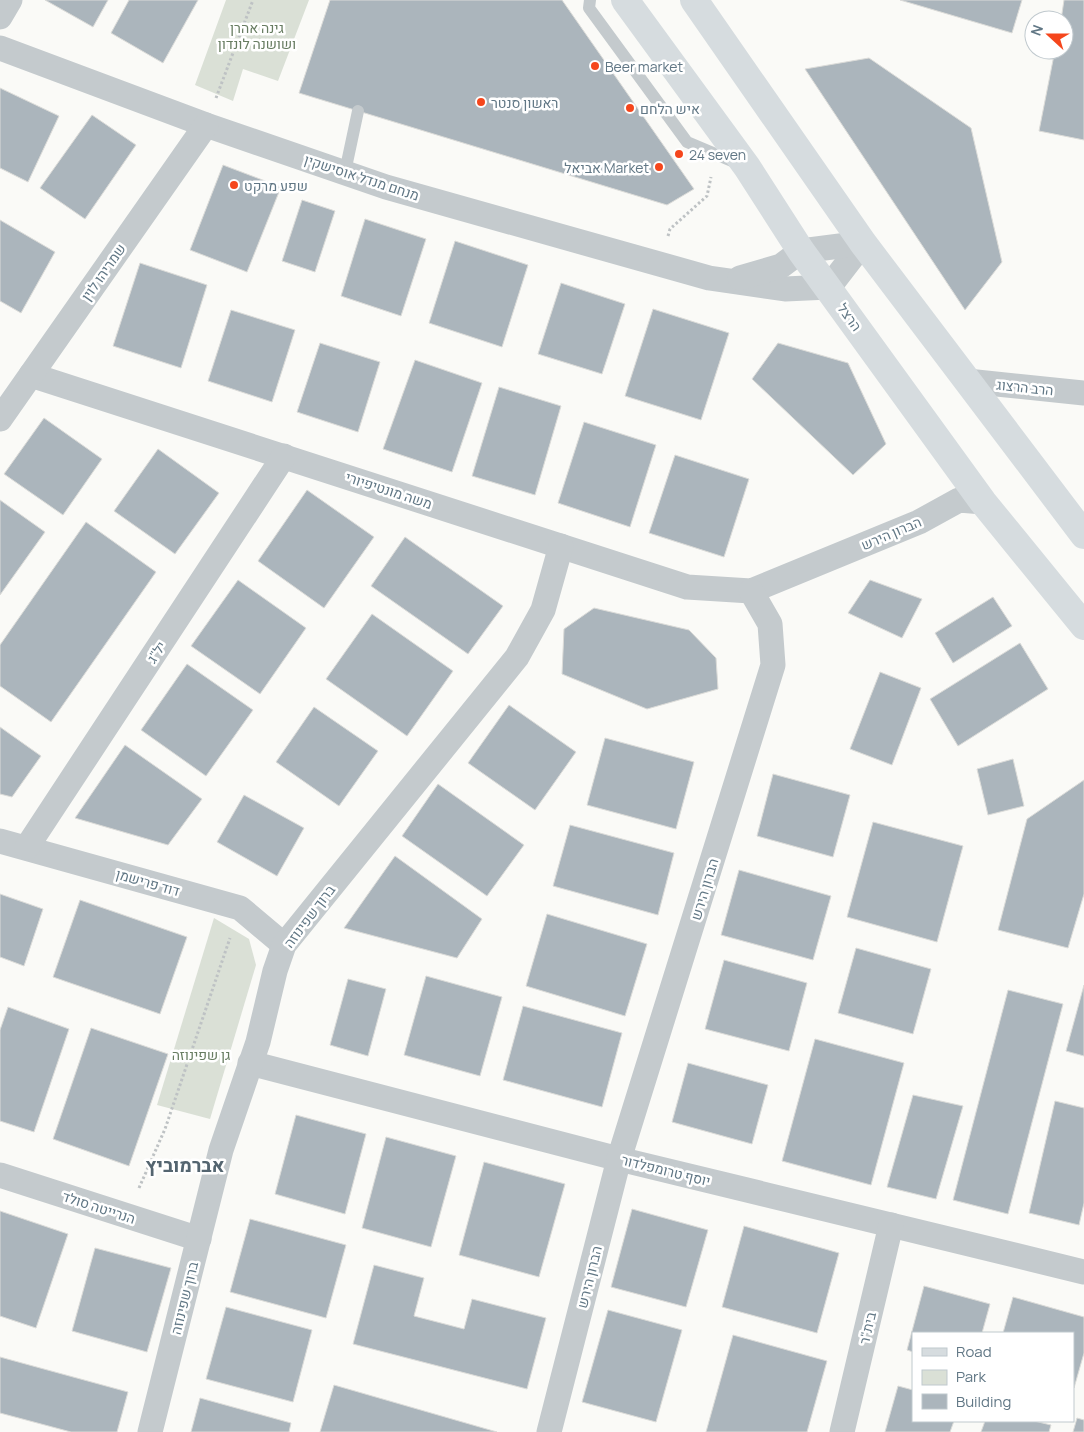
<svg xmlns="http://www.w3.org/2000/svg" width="1084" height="1432" viewBox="0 0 1084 1432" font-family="Manrope,Heebo,sans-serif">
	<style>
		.green { fill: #dae0d6 }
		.building { fill: #abb5bc; stroke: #dcdcd9 }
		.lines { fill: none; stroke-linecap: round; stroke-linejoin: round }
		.path { stroke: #bec2c4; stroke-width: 3; stroke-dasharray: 2.5 2.5; stroke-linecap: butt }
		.service { stroke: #c4cacd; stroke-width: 12 }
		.minor { stroke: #c4cacd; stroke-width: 25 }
		.primary { stroke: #d6dcdf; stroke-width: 28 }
		.poi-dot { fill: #f5461c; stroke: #fff; stroke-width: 2 }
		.labels { text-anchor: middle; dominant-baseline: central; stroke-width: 5; stroke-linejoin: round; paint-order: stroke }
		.park-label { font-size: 14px; fill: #677c61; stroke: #fff }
		.poi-label { font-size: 14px; fill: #617785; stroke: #fff; text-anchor: start }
		.street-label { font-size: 14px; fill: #617785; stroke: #fff }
		.district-label { font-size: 19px; font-weight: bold; fill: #546570; stroke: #fff }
	</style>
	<rect width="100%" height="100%" fill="#fafaf7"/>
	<!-- green -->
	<g class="green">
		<polygon points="226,0 309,0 278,81 243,69 233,101 195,85"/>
		<polygon points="214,918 249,939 256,965 210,1119 157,1105"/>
	</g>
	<!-- building -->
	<g class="building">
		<polygon points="45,0 108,0 93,27"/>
		<polygon points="129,0 198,0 163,63 111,33"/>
		<polygon points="330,0 562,0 694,189 667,205 299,93"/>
		<polygon points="900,0 1022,0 1012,33"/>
		<polygon points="1064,0 1084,0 1084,140 1039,131 1055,50 1064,50 1064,20 1061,20"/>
		<polygon points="869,58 971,128 1002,262 965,310 805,69"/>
		<polygon points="0,88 59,116 28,182 0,168"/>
		<polygon points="92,115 136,145 85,219 40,188"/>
		<polygon points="223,165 281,187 247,272 190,250"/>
		<polygon points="302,200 335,211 315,272 282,261"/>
		<polygon points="365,219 426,239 401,316 341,296"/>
		<polygon points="0,220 55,252 21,313 0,301"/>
		<polygon points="455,241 528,265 502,347 429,323"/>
		<polygon points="140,263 207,285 181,368 113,346"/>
		<polygon points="561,283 625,304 602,374 538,354"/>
		<polygon points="653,309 729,333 701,420 625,396"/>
		<polygon points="231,310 295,330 272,402 208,381"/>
		<polygon points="320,343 380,362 358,432 297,412"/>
		<polygon points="778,343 848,363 886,444 853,475 752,379"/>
		<polygon points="415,360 482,383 452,472 383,449"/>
		<polygon points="499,387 561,406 535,495 472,476"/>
		<polygon points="44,418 102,459 63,515 4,474"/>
		<polygon points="584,422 656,445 630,527 558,503"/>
		<polygon points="158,449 219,493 175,554 114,511"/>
		<polygon points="675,455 749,479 724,557 649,533"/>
		<polygon points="307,490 374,537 324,608 258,561"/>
		<polygon points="0,500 45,532 0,595"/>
		<polygon points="86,522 156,572 51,722 0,686 0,645"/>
		<polygon points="405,537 503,606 468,654 371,586"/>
		<polygon points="238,580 306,628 260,694 191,646"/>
		<polygon points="870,580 922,599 902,638 848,613"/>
		<polygon points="993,597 1012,626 953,663 935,633"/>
		<polygon points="594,608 689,630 716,658 718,689 647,709 562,674 564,629"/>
		<polygon points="372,614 453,671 407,736 326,679"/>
		<polygon points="1020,643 1048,689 958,746 930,699"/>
		<polygon points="187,664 253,710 206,776 141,730"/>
		<polygon points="880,672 921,688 892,765 850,749"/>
		<polygon points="509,705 576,752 535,810 468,763"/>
		<polygon points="314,707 378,751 339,806 276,762"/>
		<polygon points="0,727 41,756 12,797 0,794"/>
		<polygon points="605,738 694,762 676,829 587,805"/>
		<polygon points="125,745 202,799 168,845 75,818"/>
		<polygon points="1013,759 1024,806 988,815 977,769"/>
		<polygon points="773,774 850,795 833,857 757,836"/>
		<polygon points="1084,780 1084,894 1068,948 998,930 1027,819"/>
		<polygon points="438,784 524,845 487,896 402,836"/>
		<polygon points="244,795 304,828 277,876 217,842"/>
		<polygon points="873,822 963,846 937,942 847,917"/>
		<polygon points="570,825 674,853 658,915 553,886"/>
		<polygon points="395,856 482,919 457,958 344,928"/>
		<polygon points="739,870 831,896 813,960 721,935"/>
		<polygon points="0,894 43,909 24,966 0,957"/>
		<polygon points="80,900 187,937 160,1014 53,977"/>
		<polygon points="547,914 647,944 625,1016 526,986"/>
		<polygon points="856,948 931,969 913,1034 838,1013"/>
		<polygon points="724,960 807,983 789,1051 705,1029"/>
		<polygon points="426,976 502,997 480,1076 404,1055"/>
		<polygon points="348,979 386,989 368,1056 330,1045"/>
		<polygon points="1084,985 1084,1056 1066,1051"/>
		<polygon points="1008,990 1063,1004 1008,1214 953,1200"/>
		<polygon points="523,1006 622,1033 602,1107 503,1080"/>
		<polygon points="8,1007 69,1029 34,1132 0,1121 0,1030"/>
		<polygon points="91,1028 168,1054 129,1166 53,1139"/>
		<polygon points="815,1039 904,1063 871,1185 782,1161"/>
		<polygon points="688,1063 768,1085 752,1144 672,1122"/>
		<polygon points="913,1095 963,1106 936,1199 887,1187"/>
		<polygon points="1055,1101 1084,1108 1084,1203 1079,1225 1029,1213"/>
		<polygon points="296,1115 366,1134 345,1214 275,1194"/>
		<polygon points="386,1137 456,1156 431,1247 362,1228"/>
		<polygon points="484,1162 565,1184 539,1277 459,1255"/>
		<polygon points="632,1209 708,1230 686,1307 611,1287"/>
		<polygon points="0,1211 68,1234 36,1328 0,1316"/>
		<polygon points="250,1219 346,1245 326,1318 230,1292"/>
		<polygon points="744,1226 839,1253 817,1333 722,1307"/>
		<polygon points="95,1248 171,1268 147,1352 72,1331"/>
		<polygon points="374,1265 424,1278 414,1316 464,1329 472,1299 546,1318 527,1389 353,1344"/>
		<polygon points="924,1286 990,1304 982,1333 913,1333 913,1352 907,1350"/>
		<polygon points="1013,1297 1084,1317 1084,1353 1074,1388 1073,1333 1003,1333"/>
		<polygon points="226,1307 312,1330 293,1402 206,1379"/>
		<polygon points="608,1310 682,1330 656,1422 582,1402"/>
		<polygon points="733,1335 827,1361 807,1432 706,1432"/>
		<polygon points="0,1357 128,1392 117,1432 71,1432 0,1413"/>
		<polygon points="334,1385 497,1432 320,1432"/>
		<polygon points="898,1386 913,1390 913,1421 954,1421 950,1432 885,1432"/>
		<polygon points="200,1398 291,1423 289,1432 191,1432"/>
		<polygon points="1077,1418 1084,1420 1084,1432 1073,1432"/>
		<polygon points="985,1421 1034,1421 1051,1425 1049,1432 981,1432"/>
	</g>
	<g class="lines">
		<!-- path -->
		<g class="path">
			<polyline points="216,98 253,0"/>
			<polyline points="668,236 670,229 707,196 711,177"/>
			<polyline points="139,1188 165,1129 230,938"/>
		</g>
		<!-- service -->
		<g class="service">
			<polyline points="590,0 589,8 687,142 739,164"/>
			<polyline points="345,172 358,111"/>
		</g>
		<!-- minor -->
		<g class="minor">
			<polyline points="0,17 10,0"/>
			<polyline points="0,48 206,125 386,187 709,278 785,289 829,287 863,243"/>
			<polyline points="740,278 781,266 801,251 863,243"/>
			<polyline points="31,375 687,587 751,591 919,522 959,500 983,502"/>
			<polyline points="967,381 1084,393"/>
			<polyline points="0,419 206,125"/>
			<polyline points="0,841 240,908 284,945"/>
			<polyline points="27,847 284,456"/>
			<polyline points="250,1063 619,1159 1084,1272"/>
			<polyline points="0,1175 199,1239"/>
			<polyline points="150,1432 221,1150 258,1042 275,971 284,945 517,657 543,610 561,546"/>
			<polyline points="549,1432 619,1159 773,665 770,624 751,591"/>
			<polyline points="842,1432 891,1225"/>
		</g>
		<!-- primary -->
		<g class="primary">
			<polyline points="625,0 747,167 801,251 983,502 1084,626"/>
			<polyline points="694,0 863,243 1084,535"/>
		</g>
	</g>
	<!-- markers -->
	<g class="poi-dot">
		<circle cx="595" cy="66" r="5"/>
		<circle cx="481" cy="102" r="5"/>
		<circle cx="630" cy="108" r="5"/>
		<circle cx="679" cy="154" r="5"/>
		<circle cx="659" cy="167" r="5"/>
		<circle cx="234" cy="185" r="5"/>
	</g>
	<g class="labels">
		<!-- park labels -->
		<g class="park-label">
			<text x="257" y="27">גינה אהרן<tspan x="257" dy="16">ושושנה לונדון</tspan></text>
			<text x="201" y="1054">גן שפינוזה</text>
		</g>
		<!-- poi labels -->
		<g class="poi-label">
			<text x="605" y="66">Beer market</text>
			<text x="491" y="102">ראשון סנטר</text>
			<text x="640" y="108">איש הלחם</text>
			<text x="689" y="154">24 seven</text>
			<text x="649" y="167" text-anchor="end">אביאל Market</text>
			<text x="244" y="185">שפע מרקט</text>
		</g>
		<!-- street labels -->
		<g class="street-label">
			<text transform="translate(362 177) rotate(18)">מנחם מנדל אוסישקין</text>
			<text transform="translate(103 272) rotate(-55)">שמריהו לוין</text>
			<text transform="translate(850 317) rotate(54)">הרצל</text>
			<text transform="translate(1025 387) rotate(6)">הרב הרצוג</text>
			<text transform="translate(389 490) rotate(18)">משה מונטיפיורי</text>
			<text transform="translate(891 533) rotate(-23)">הברון הירש</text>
			<text transform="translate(156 652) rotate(-57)">יל"ג</text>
			<text transform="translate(148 882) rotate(16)">דוד פרישמן</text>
			<text transform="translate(704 889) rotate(-73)">הברון הירש</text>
			<text transform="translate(309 916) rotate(-53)">ברוך שפינוזה</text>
			<text transform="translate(666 1170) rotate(14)">יוסף טרומפלדור</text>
			<text transform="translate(99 1207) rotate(18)">הנרייטה סולד</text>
			<text transform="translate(589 1277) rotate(-76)">הברון הירש</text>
			<text transform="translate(184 1298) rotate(-76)">ברוך שפינוזה</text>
			<text transform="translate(867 1328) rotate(-77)">בית"ר</text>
		</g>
		<!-- district labels -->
		<g class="district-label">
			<text x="185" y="1165">אברמוביץ</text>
		</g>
	</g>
	<!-- legend -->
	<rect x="912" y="1332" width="162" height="90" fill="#ffffff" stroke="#c0c9ce"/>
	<rect x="922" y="1348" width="25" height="8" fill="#d6dcdf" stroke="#c0c9ce"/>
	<text x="956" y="1357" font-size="15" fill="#617785">Road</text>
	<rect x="922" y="1370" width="25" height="15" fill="#dae0d6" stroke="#c0c9ce"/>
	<text x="956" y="1382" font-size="15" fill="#617785">Park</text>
	<rect x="922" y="1394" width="25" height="15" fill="#abb5bc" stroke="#c0c9ce"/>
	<text x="956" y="1407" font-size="15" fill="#617785">Building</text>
	<!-- north arrow -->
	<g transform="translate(1049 35) rotate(291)"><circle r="24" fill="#ffffff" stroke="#c0c9ce"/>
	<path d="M0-4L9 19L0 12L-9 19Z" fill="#f5461c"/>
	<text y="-8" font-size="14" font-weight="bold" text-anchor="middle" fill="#617785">N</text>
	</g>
</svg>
